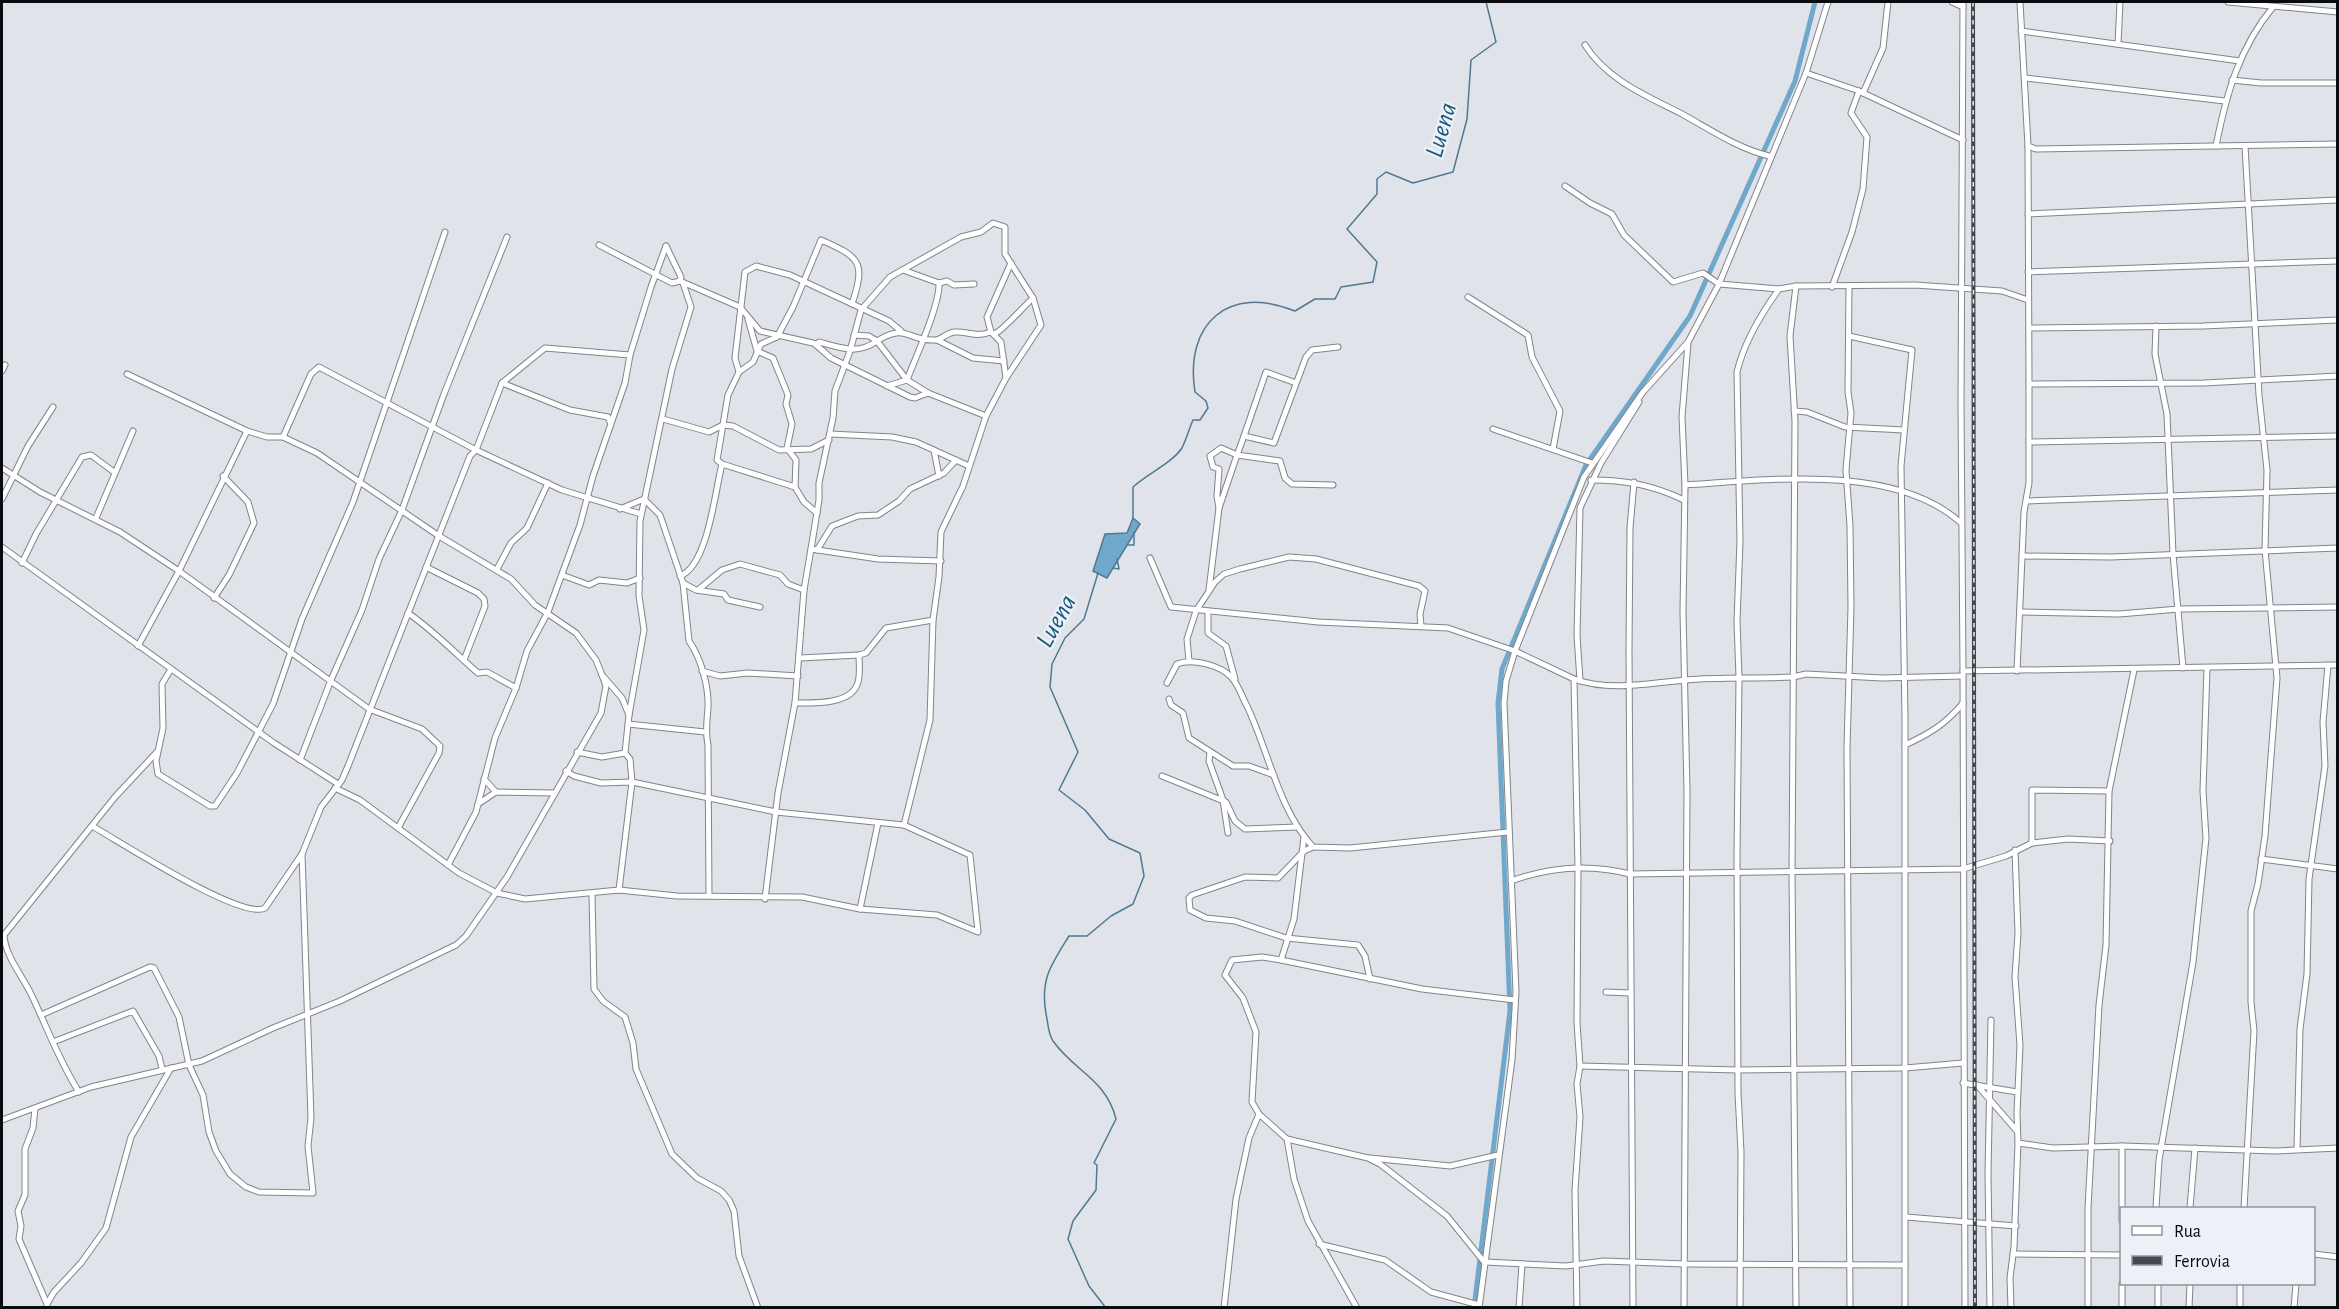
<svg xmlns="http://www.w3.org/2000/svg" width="2339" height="1309" viewBox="0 0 2339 1309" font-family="'Alegreya Sans',sans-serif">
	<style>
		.water { fill: #70a8cb; stroke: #517992; stroke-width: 1.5 }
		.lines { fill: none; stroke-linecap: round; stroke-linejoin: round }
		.stream { stroke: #517992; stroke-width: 1.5 }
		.canal { stroke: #70a8cb; stroke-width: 5 }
		.minor-casing { stroke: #81848a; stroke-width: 7 }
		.minor { stroke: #fff; stroke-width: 5 }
		.rail-casing { stroke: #46474c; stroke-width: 4 }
		.rail { stroke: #edf0f7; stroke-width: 1.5; stroke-dasharray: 4.5; stroke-linecap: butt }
		.labels { text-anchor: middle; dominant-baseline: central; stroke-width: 4.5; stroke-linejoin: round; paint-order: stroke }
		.water-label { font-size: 26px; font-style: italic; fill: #15587c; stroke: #edf0f7 }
	</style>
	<rect width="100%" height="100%" fill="#e0e3ea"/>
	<!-- water -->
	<polygon class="water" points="1133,518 1140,524 1107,578 1093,571 1105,534 1127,533"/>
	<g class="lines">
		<!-- stream -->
		<g class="stream">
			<path d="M1133,518v-31c15,-14 38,-23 49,-39 4,-8 7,-19 11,-28h7l8,-12 -2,-7 -11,-9c-11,-69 34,-108 100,-81l20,-12h20l6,-12 32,-5 4,-20 -30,-33 30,-35v-15l9,-7 27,11 40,-11 14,-53 4,-59 25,-18 -10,-40"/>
			<polyline points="1128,545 1134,545 1134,532"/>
			<polyline points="1113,568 1119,569 1117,559"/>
			<path d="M1098,573l-14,46 -19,19 -13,26 -2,23 28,65 -19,38 26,20 24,29 31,14 4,23 -11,28 -22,12 -24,20h-18c-18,29 -29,43 -23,78 2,8 2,20 7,27 21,30 53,38 63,78l-22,44 3,2 -1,25 -23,31 -5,18 21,47 17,22"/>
		</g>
		<!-- canal -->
		<polyline class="canal" points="1474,1308 1510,1011 1498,703 1502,669 1586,465 1690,316 1795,81 1815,2"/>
		<defs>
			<g id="minor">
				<polyline points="1952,2 1963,7"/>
				<polyline points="2228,2 2338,12"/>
				<polyline points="2021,31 2240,61"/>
				<polyline points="2118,44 2120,2"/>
				<path d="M1585,45c22,35 62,51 97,69 29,16 55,34 87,42"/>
				<polyline points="1806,73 1859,91"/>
				<polyline points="2026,78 2225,101"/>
				<polyline points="2232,80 2261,83 2338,83"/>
				<polyline points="1863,93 1963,140"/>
				<polyline points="2028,146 2036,149 2338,144"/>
				<path d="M2216,146c10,-51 23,-98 57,-139"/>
				<polyline points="1565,186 1590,203 1612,214 1624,235 1673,282 1703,273 1719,284 1779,289 1796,286 1915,285 2002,291 2028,300"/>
				<polyline points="2028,214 2338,200"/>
				<path d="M599,245l73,38 8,-2 60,26 20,24 57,13 2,-2c21,6 39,13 58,-1l30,39"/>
				<polyline points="666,246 681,277 680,281"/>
				<path d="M903,270l36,13c1,22 -23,73 -32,97"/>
				<polyline points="2028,272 2338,261"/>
				<polyline points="939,283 947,281 954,285 974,284"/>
				<polyline points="1832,287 1852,232 1863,189 1867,137 1851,113 1859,91 1863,93 1883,48 1888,2"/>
				<polyline points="1849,288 1848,392 1851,413 1846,470 1850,526 1851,607 1847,747 1850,1308"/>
				<polyline points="1468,297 1528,335 1532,357 1560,411 1553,449"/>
				<polyline points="748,319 757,351 773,358 788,395 786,404 792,424 787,448 796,460 795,487"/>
				<polyline points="2156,326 2155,354 2167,414 2173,554 2183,668"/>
				<polyline points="2029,328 2203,326 2338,320"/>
				<path d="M996,333c7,-3 28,-27 37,-35"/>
				<path d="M854,335l15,1 8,5c30,-19 31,1 59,-1 6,-1 11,-7 18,-8 15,-1 20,6 37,0"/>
				<polyline points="1849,336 1912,350 1901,466 1905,718 1905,1308"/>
				<polyline points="937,340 973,358 1004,361"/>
				<polyline points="815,344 831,358 910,397 915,398 928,393"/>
				<polyline points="2,371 5,365"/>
				<path d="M739,372l14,-10 8,-18 16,-7 16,-30 28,-67c39,17 45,22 31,64"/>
				<polyline points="127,374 247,431 267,437 283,437 317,453 439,536 511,579 535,605 576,633 596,660 602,675 622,698 629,715"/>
				<polyline points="1006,378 1001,342 991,332 987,317 1011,263"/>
				<polyline points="502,383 570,410 608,417 610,422"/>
				<polyline points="1296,383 1266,372 1244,436 1274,443 1306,357 1312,350 1338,347"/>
				<polyline points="2029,384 2204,383 2338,376"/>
				<polyline points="887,386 907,380 928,393 986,416"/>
				<polyline points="1794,411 1807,412 1845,427 1904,430"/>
				<polyline points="663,419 709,432 723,425 733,426 779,450 811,449 829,440"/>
				<polyline points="1493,429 1592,463"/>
				<polyline points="830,434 892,437 916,442 969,466"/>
				<polyline points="1244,436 1237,455 1219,508 1217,496 1219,469 1213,467 1210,456 1221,448 1237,455 1280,461 1285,478 1292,484 1333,485"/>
				<polyline points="283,437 311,374 319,367 476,450 562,490 641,514"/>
				<polyline points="2029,442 2338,436"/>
				<polyline points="934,450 939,476"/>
				<polyline points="2,468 40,492 120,532 179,571 369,709 422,729 440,746 439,753 398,828"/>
				<path d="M1591,480c34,0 62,5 93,20"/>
				<path d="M1685,485c83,-5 210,-22 276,38"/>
				<polyline points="2,499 28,446 53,407"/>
				<polyline points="2027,501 2338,490"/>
				<path d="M620,509l24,-10 16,16 23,68 6,58c12,17 20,46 19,67 -1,14 -3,24 0,37l1,151"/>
				<polyline points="817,513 804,502 795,487 722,464 717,460 728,395 739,372 735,358 745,272 756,266 790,275 889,321 901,331"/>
				<polyline points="96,518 133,431"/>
				<polyline points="2,547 274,743 338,784"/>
				<polyline points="817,550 832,526 858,516 878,515 899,501 910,489 944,473 956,460"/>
				<polyline points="2022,556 2111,557 2338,548"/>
				<polyline points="1150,558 1171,607 1318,622 1448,628 1515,651 1574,679 1578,868 1577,1023 1580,1066 1577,1084 1580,1117 1575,1190 1577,1308"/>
				<polyline points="22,563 36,534 82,457 91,455 114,472"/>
				<polyline points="426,567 478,593 484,599 485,606 464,660"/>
				<polyline points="497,569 511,543 527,528 548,483"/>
				<polyline points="562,575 589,585 599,580 627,583 640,578"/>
				<path d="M680,576c28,-10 35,-85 42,-112"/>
				<polyline points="683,583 696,590 724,594 728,600 760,607"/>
				<polyline points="698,590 722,570 740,564 780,575 788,584 804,590"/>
				<polyline points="1209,590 1219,508"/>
				<polyline points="214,598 229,575 254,523 248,502 223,476"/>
				<polyline points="1208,611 1208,633 1226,646 1235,679"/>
				<polyline points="2020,612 2119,614 2179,609 2338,607"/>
				<path d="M408,613c26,18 47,40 70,60l9,-1 29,16"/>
				<polyline points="138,646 179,571 247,431"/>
				<polyline points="800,658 859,655 866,653 886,628 933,620"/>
				<polyline points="1189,661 1187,639 1196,611 1215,582 1224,574 1240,569 1289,557 1316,559 1419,586 1425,591 1420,614 1421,626"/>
				<polyline points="171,669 162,684 163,728 156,761 158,774 210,806 215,806 237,773 273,704 302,619 353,502 445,232"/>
				<polyline points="702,671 720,676 748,673 798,676"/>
				<polyline points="1963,671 1961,404 1963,2"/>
				<polyline points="2017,671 2024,512 2029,483 2029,384 2028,146 2020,2"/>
				<path d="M1574,679c37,13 74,4 112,1 35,-3 71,-1 107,-3l13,-3 76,4 80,-2"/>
				<polyline points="1580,681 1577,635 1580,508 1601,463 1639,402"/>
				<path d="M1167,683l10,-19c15,-6 44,1 55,14 7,8 10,19 15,28 22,46 31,103 66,141l37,1 158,-16"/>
				<polyline points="1169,699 1171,705 1183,713 1189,738 1233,766 1249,766 1274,775"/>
				<path d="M795,703c17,0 54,2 62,-18 4,-8 2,-21 2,-30"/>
				<polyline points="628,724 705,732"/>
				<path d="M1905,745c24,-11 41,-21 58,-42"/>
				<polyline points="577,752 602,757 625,753"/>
				<polyline points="1210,752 1209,761 1223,800 1228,833"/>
				<polyline points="300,760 331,680 362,610 379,559 402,510 444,394 507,237"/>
				<polyline points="1162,776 1226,802 1235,821 1245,829 1298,827"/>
				<polyline points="484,779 496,792"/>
				<polyline points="335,788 360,800 459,873 497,893 525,899 619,890 677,896 802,897 860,909 937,915 978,932 970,855 904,825 776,812 632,782 601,783 574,776 566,771"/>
				<polyline points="478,804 496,792 553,793"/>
				<polyline points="904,825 930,720 933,620 939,577 941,532 963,486 986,416 1006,378 1041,325 1033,298 1005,254 1005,227 993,223 981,232 961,237 890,277 861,310 850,351 835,391 833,418 819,483 819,500 811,549 878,559 941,561"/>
				<path d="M92,826c27,15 150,95 173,82l37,-54 19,-47 21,-27 6,-14 122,-310 6,-6 26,-67 43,-35 85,7"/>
				<polyline points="2032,843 2032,790 2109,791"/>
				<polyline points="1313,847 1304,851 1278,878 1245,877 1192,895 1189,898 1190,910 1206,918 1235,921 1286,938 1358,945 1365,956 1370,979"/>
				<polyline points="2015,850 2018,933 2015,977 2020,1045 2017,1113 2018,1143 2053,1148 2122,1146 2276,1151 2338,1148"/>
				<polyline points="2261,859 2338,869"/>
				<polyline points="448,865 476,812 495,738 516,688 527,651 548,612 580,525 593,476 625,383 630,355 651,287 666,246"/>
				<path d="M1511,881c38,-14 79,-17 119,-7l333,-5 43,-13 26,-13 36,-4 42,2"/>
				<polyline points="619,890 632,782 630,759 625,753 629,715 644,630 639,596 640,521 672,369 691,307 683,283"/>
				<polyline points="592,894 594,989 603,1001 625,1017 633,1043 636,1069 672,1154 697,1178 721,1191 729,1200 734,1211 739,1256 758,1308"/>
				<polyline points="765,899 778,793 795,703 804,590 811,549"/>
				<polyline points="860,909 878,823"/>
				<polyline points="1281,960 1294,919 1304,837"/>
				<polyline points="1606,992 1631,993"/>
				<polyline points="41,1015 150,967 154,968 179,1017 189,1065 203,1095 209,1132 216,1151 230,1174 246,1187 259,1192 313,1193 308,1146 311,1118 302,854"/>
				<polyline points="53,1042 133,1011 159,1056 162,1069"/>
				<polyline points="1580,1066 1738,1070 1905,1068 1963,1063"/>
				<polyline points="1963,1083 2017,1092"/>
				<polyline points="1977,1085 2017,1131"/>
				<path d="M79,1092c-20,-31 -32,-65 -48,-98 -9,-19 -26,-38 -27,-59l111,-138 42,-45"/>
				<polyline points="35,1108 33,1128 25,1149 25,1195 18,1211 21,1226 19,1239 47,1304"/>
				<polyline points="2,1120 91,1087 202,1061 273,1028 340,1001 456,945 466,936 507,877 601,713 606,686 602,675"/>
				<polyline points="1287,1139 1294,1179 1308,1221 1357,1308"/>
				<polyline points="2297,1149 2300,1029 2307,974 2309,879 2325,766 2323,722 2328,665"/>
				<polyline points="1370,1158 1450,1166 1498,1155"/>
				<polyline points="2156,1208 2159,1160 2193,962 2206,838 2203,791 2207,668"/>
				<polyline points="2190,1208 2195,1148"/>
				<polyline points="2244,1208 2254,1031 2251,1002 2251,911 2258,884 2265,836 2277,678 2265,550 2267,470 2259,395 2245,146"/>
				<polyline points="1906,1217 2016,1226"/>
				<polyline points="2122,1221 2122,1146"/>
				<polyline points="1319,1244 1385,1260 1431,1292 1479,1305"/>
				<polyline points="2013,1254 2122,1255"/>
				<polyline points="2314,1254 2338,1257"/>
				<polyline points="1485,1262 1566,1266 1604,1261 1685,1264 1905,1265"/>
				<polyline points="1485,1263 1447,1216 1380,1164 1368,1158 1287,1139 1259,1114 1252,1102 1256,1032 1243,998 1225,975 1232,960 1262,957 1281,960 1422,989 1515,1000"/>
				<polyline points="2122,1284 2122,1308"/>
				<polyline points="2240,1284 2240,1308"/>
				<polyline points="47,1304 54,1292 81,1263 106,1228 131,1137 171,1068"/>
				<polyline points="1224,1308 1236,1199 1249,1138 1259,1114"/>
				<polyline points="1479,1308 1512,1060 1516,992 1504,703 1506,681 1515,651 1584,477 1643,392 1688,342 1719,284 1806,73 1828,2"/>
				<polyline points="1519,1308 1522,1264"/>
				<polyline points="1633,1308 1629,649 1630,528 1634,482"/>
				<polyline points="1684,1308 1687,791 1683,612 1685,485 1682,417 1688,343"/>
				<path d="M1740,1308l1,-156 -3,-59 -1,-238 2,-177 -2,-57 3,-80 -3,-169c7,-30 24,-58 42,-83"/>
				<polyline points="1796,1308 1792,873 1795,421 1790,336 1796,286"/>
				<polyline points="1965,1308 1963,671 2338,665"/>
				<polyline points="1990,1308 1988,1174 1991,1020"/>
				<polyline points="2011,1308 2010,1278 2014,1247 2018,1143"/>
				<polyline points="2088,1308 2088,1208 2099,1005 2106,945 2109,791 2134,670"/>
				<polyline points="2158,1308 2158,1284"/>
				<polyline points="2189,1308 2190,1284"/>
				<polyline points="2294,1308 2296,1284"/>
			</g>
		</defs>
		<!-- minor casing -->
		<use href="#minor" class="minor-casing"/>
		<!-- minor -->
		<use href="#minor" class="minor"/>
		<defs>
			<polyline id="rail" points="1973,2 1975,1308"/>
		</defs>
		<!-- rail casing -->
		<use href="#rail" class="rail-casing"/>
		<!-- rail -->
		<use href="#rail" class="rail"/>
	</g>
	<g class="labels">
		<!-- water labels -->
		<g class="water-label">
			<text transform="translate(1441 130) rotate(-74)">Luena</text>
			<text transform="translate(1056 621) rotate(-61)">Luena</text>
		</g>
	</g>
	<!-- border -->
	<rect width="2339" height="1309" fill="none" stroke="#0a0b0e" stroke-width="6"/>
	<!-- legend -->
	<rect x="2120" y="1207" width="195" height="78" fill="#edf0f7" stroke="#92949a" stroke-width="1.5"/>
	<rect x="2132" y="1226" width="30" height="9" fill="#ffffff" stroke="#92949a" stroke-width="1.5"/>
	<text x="2174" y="1237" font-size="18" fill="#0a0b0e">Rua</text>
	<rect x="2132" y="1256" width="30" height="9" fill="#46474c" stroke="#92949a" stroke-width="1.5"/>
	<text x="2174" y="1267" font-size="18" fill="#0a0b0e">Ferrovia</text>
</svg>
